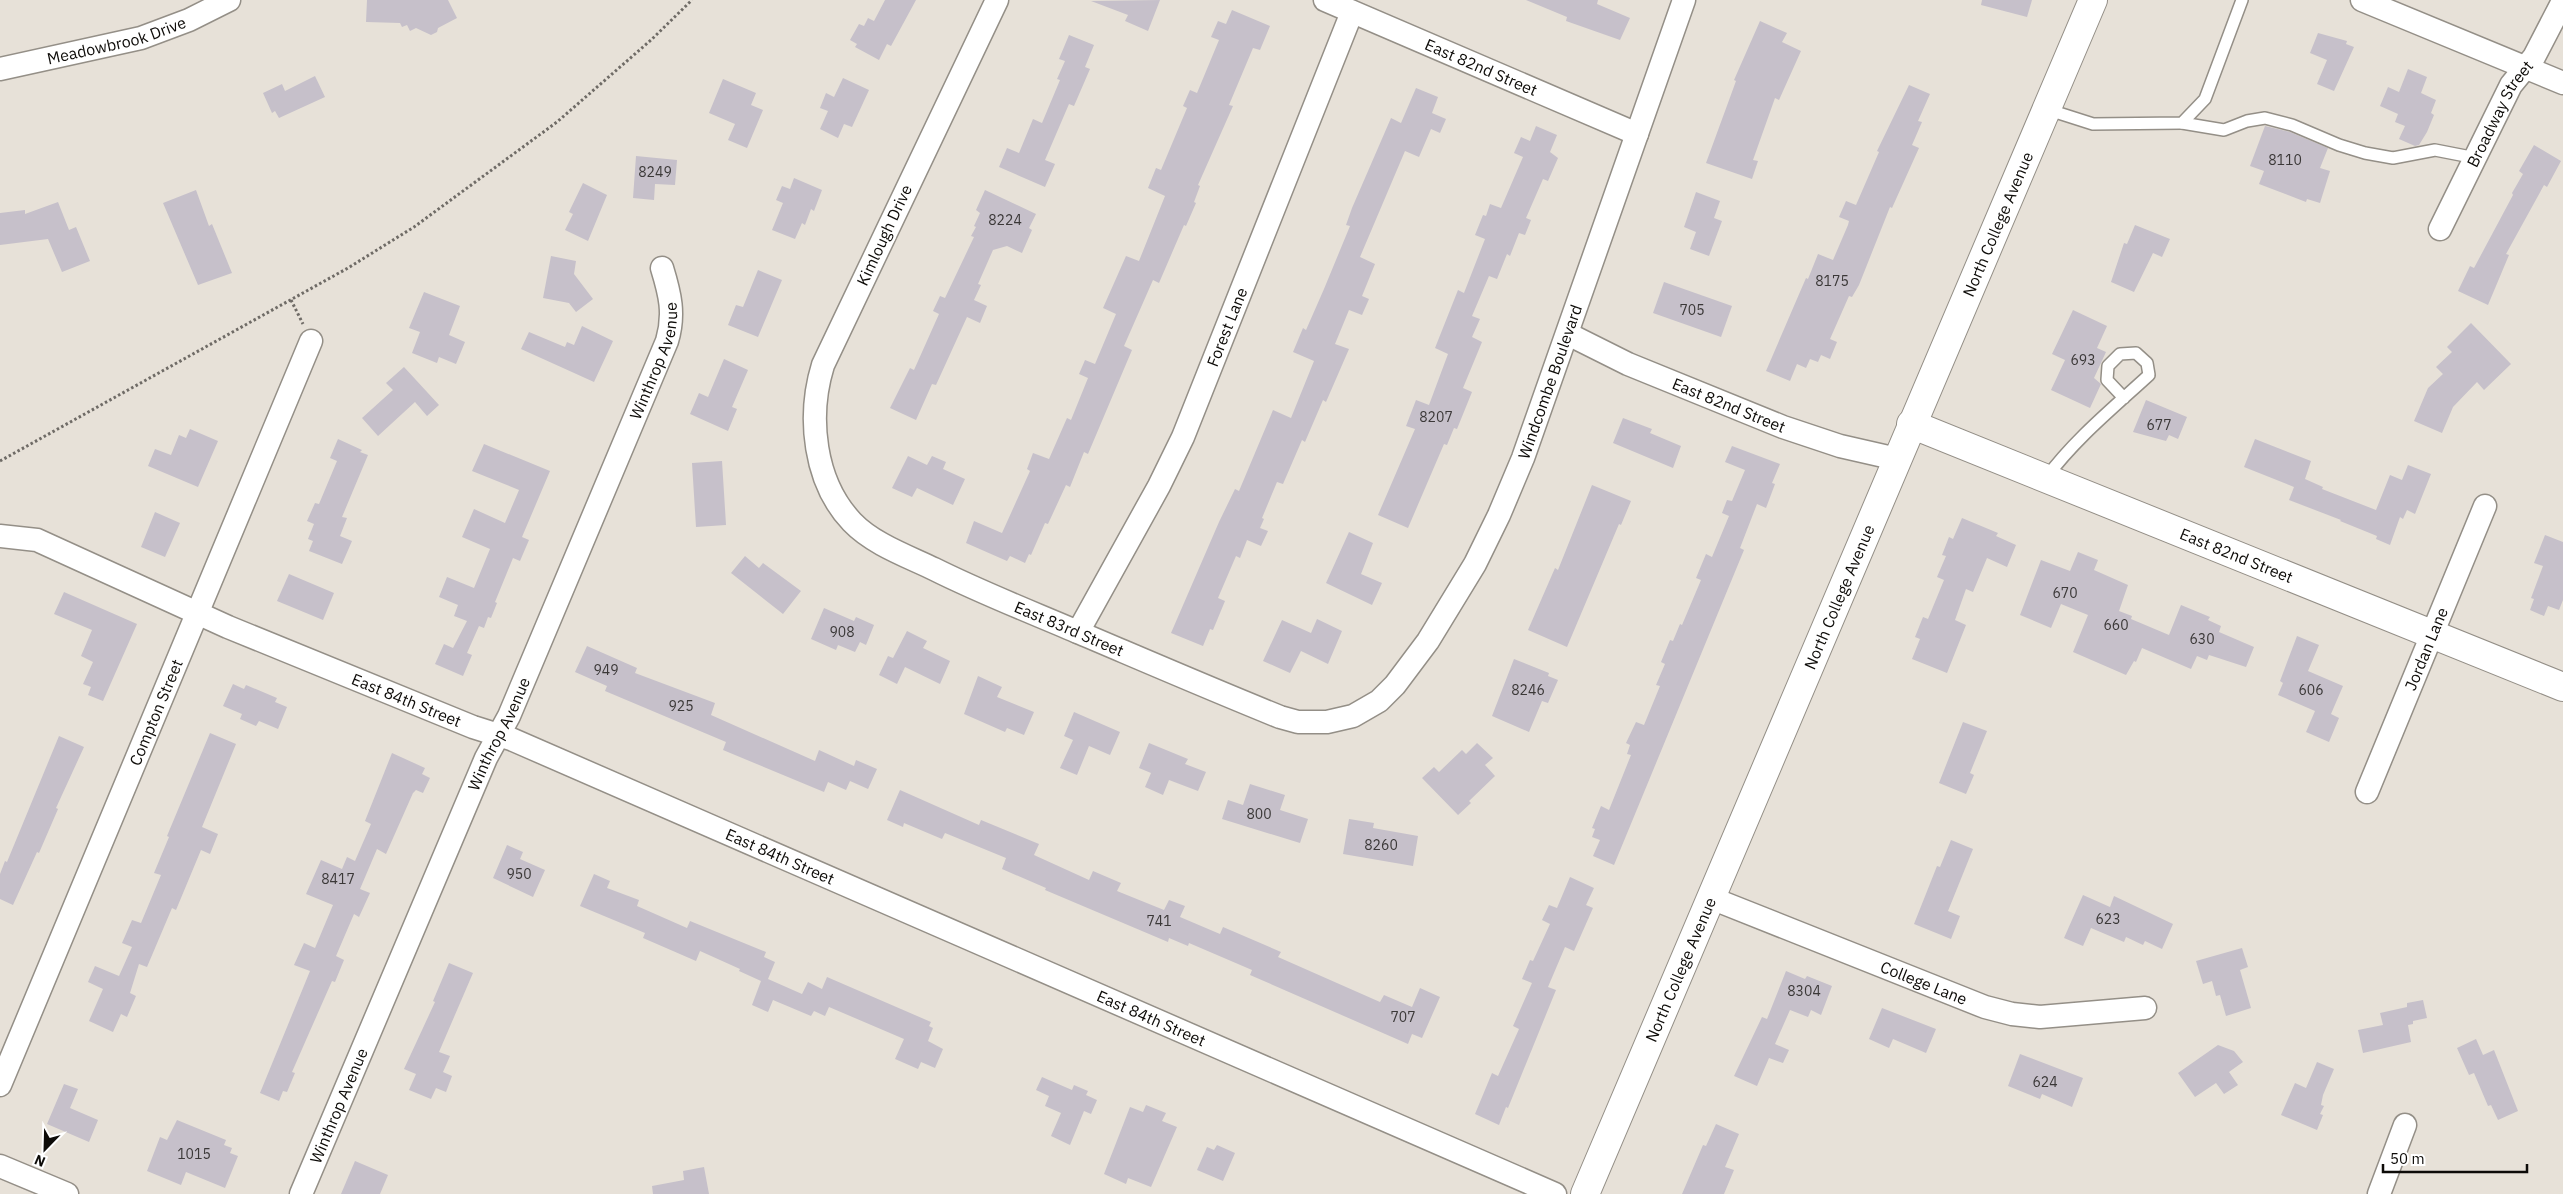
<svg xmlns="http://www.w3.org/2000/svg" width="2563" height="1194" viewBox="0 0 2563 1194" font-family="'IBM Plex Sans',sans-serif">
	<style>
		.building { fill: #c6c0ca }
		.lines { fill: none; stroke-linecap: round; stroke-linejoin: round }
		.service-casing { stroke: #948f87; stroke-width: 14 }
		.minor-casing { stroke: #948f87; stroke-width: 25 }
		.tertiary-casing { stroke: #948f87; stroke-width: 30 }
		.secondary-casing { stroke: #948f87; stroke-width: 30 }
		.path { stroke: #6f6b66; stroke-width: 3; stroke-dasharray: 2.5 2.5; stroke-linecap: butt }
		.service { stroke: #fff; stroke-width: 11 }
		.minor { stroke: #fff; stroke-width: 22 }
		.tertiary { stroke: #fff; stroke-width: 28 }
		.secondary { stroke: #fff; stroke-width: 28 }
		.labels { text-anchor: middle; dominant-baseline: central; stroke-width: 5; stroke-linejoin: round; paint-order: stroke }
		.number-label { font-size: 14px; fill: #3b3838 }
		.street-label { font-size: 16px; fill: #0d0b08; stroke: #fff }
	</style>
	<rect width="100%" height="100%" fill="#e7e1d8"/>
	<!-- building -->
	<g class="building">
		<polygon points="367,0 448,0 457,18 438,28 437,32 431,35 416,28 410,31 407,25 402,27 400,23 366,22"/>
		<polygon points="885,0 916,0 891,46 887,44 879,60 855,47 857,44 850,40 859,24 864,26 868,18 874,21"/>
		<polygon points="1160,0 1148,31 1125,21 1128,15 1091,1"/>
		<polygon points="1526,0 1598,0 1597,4 1630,18 1620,40 1566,21 1567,17"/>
		<polygon points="1982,0 2032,0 2027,17 1981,5"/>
		<polygon points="1232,10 1270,26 1260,50 1253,48 1229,105 1233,106 1198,185 1200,186 1194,202 1196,203 1186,226 1184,225 1159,283 1153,280 1124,346 1132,350 1088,454 1084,452 1070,487 1066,485 1048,524 1045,523 1031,555 1029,554 1025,563 1010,556 1007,561 966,543 974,521 1002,533 1030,471 1027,469 1033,453 1049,459 1067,418 1071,420 1088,378 1079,374 1085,360 1095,364 1116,314 1103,308 1126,256 1139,261 1165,196 1148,188 1156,168 1161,170 1187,108 1183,106 1190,90 1197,93 1219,40 1211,37 1218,21 1226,24"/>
		<polygon points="1760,21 1787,33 1782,42 1801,51 1779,100 1775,98 1753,160 1758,161 1752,179 1706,163 1736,81 1734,80"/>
		<polygon points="2318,33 2347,41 2346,44 2354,47 2334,91 2317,84 2327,60 2310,53"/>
		<polygon points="1069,35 1094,45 1085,67 1090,69 1074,106 1069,104 1045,160 1055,164 1045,187 999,167 1007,148 1019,153 1033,119 1042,123 1060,80 1057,79 1065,61 1059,59"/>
		<polygon points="2408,69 2427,77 2421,93 2436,100 2431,113 2434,115 2427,132 2419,145 2415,146 2399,139 2405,126 2395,122 2398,114 2380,106 2388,87 2399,92"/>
		<polygon points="315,76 325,97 279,118 275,111 272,113 263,93 282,84 285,91"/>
		<polygon points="843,78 869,90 852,127 844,124 838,138 820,129 828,111 820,108 826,93 834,97"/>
		<polygon points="723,79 756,93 751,105 763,110 747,148 728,140 735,124 709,113"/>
		<polygon points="1909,85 1930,94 1918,121 1922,122 1912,145 1919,148 1892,208 1890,207 1859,285 1852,297 1849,296 1830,339 1837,342 1830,359 1821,355 1818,362 1810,359 1806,368 1797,364 1790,381 1766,371 1806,278 1808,279 1818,254 1833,260 1848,225 1849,221 1839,217 1846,201 1856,205 1879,152 1877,151"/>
		<polygon points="1416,88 1438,97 1432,113 1446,119 1440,133 1431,129 1419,157 1405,151 1360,257 1375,264 1362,296 1369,299 1362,315 1349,310 1335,344 1349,349 1326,402 1323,400 1305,442 1302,440 1283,484 1277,482 1262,518 1264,519 1260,528 1268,531 1261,546 1247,540 1240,558 1236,556 1218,598 1225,601 1213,630 1210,629 1203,646 1171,633 1219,522 1235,489 1239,491 1273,410 1291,418 1314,361 1293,352 1303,328 1306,330 1324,289 1350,226 1346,225 1352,208 1391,118 1401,123"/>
		<polygon points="1536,126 1557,135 1550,152 1558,158 1548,181 1543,179 1526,218 1531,220 1525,235 1519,233 1510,256 1507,254 1497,279 1489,276 1472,316 1480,319 1472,337 1482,342 1463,388 1472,392 1457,429 1454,428 1447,445 1444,444 1408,528 1378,515 1415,429 1406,426 1416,400 1429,405 1448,354 1435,348 1458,290 1464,293 1485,239 1475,235 1483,215 1486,216 1490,204 1501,208 1523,157 1514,153 1521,137 1530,141"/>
		<polygon points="2265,126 2290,132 2328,148 2320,168 2330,171 2320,203 2307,199 2306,202 2259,184 2264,171 2250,166"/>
		<polygon points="2534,145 2561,161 2547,187 2544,185 2506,254 2509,255 2488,305 2458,291 2470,266 2474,268 2513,195 2512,193 2523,174 2519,171"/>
		<polygon points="636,156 677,160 675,185 655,184 654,200 633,198"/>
		<polygon points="794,178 822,190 814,211 811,209 805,225 802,223 795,239 772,230 783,203 776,200 782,186 790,189"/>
		<polygon points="583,183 607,195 588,241 565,230 573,214 569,212"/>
		<polygon points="196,190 209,226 212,224 232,273 198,285 163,203"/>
		<polygon points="985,190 1036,214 1029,228 1032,230 1022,253 1007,246 993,250 978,284 981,285 974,300 987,306 980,323 967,317 936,385 932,384 916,420 890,408 910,368 914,370 939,314 933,311 940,296 945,298 974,237 971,236 976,227 974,226 980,213 976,210"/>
		<polygon points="1696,192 1720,201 1714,218 1722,221 1709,256 1690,249 1696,232 1684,227"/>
		<polygon points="58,202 69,230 76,227 90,261 62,272 48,239 0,245 0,213 25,210 25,214"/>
		<polygon points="2135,225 2170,239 2162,257 2153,253 2134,292 2111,282 2124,243 2127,244"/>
		<polygon points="551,256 576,261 574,274 593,299 576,312 569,303 543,298"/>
		<polygon points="758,270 782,280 758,337 728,325 736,305 743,307"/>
		<polygon points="1664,282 1732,306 1721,337 1653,313"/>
		<polygon points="424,292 460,306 449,335 465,342 456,364 439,357 437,363 412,353 420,332 409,328"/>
		<polygon points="2073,310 2107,326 2097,348 2106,352 2094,378 2101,384 2090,408 2051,390 2065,360 2052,354"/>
		<polygon points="2471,323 2511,364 2484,390 2477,382 2453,407 2442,433 2414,421 2428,388 2443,374 2436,367 2452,352 2447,347"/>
		<polygon points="582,326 613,341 594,382 521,349 529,332 565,347 567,342 574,345"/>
		<polygon points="724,359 748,370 732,407 737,409 728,431 690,414 699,393 708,397"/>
		<polygon points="404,367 439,405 427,416 415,402 378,436 362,418 393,390 386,383"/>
		<polygon points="2146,400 2187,417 2178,439 2169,435 2166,441 2133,432"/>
		<polygon points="1623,418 1652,429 1650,433 1681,446 1673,468 1613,443"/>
		<polygon points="190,429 218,441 198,487 148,466 155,449 171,455 179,435 186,438"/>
		<polygon points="338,439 362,450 360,452 368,455 342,517 347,518 340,536 352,541 342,564 309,551 313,541 308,539 314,524 307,521 315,503 319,504 337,461 330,458"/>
		<polygon points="2255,439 2311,461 2305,479 2323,487 2322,489 2376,510 2390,475 2402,480 2408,465 2431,474 2415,514 2407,510 2403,519 2400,517 2390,545 2376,539 2377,536 2340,521 2341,520 2289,500 2294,487 2244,467"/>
		<polygon points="484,444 550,471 522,537 529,540 520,561 513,558 495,602 497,603 491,618 488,617 484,628 479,626 467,653 472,655 463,676 435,664 444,644 453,648 467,621 454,616 458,605 439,597 447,577 474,588 490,549 462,537 474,509 505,523 519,490 472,471"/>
		<polygon points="1732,446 1780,464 1772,483 1775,484 1766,508 1757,504 1740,548 1744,550 1614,865 1593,856 1600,840 1592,837 1595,829 1592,828 1601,806 1609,810 1631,755 1627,754 1630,745 1626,743 1636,722 1644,725 1660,686 1656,685 1665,664 1661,662 1670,640 1673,641 1680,624 1682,625 1701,580 1696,578 1706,554 1712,557 1729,516 1722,513 1727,500 1732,501 1745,470 1725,462"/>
		<polygon points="908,456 927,465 932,456 946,462 943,469 965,479 953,505 917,488 912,497 892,488"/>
		<polygon points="722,461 726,525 696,527 692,463"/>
		<polygon points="1592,485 1631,501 1621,525 1619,524 1567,647 1528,630 1555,568 1558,570"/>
		<polygon points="155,512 180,523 165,557 141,547"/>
		<polygon points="1962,518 1998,533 1996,536 2016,545 2007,567 1987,558 1973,592 1966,589 1955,620 1966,625 1947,673 1912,659 1920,639 1915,637 1923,617 1928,619 1944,580 1937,577 1946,556 1942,555 1949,537 1953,539"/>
		<polygon points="1349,532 1373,543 1361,574 1382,583 1372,605 1326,583"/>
		<polygon points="2545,535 2563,542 2563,600 2559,610 2548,606 2544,616 2530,610 2534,599 2531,598 2543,566 2534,563"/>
		<polygon points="2078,552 2098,560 2094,570 2128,585 2119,611 2132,616 2131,619 2169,635 2181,605 2210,617 2208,620 2221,626 2219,632 2254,647 2246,667 2209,655 2207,660 2197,656 2191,669 2142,648 2136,662 2134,661 2126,675 2073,652 2088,615 2061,604 2051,628 2020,615 2041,560 2070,571"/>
		<polygon points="745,556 759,568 763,563 801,591 783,614 731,573"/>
		<polygon points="289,574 334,593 323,620 277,601"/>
		<polygon points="64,592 137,624 103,701 88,695 91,687 83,684 93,662 81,656 92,630 54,614"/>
		<polygon points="824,608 854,621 856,617 874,625 866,645 860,642 855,652 838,645 836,650 811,639"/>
		<polygon points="1317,619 1342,631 1328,664 1301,651 1290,673 1263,661 1282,620 1311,633"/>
		<polygon points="907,631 927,641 923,648 950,661 940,684 905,667 897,684 879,675 888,656 893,658"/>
		<polygon points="2297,636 2319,645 2308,671 2343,686 2331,714 2339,718 2329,742 2306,732 2315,711 2278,695 2283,683 2280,681"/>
		<polygon points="587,646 637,668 635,673 715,703 711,715 815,761 819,750 854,766 856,760 877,769 868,789 850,781 846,790 828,782 824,792 723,750 726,742 605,691 607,686 575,672"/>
		<polygon points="1514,659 1549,673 1548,676 1558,680 1548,703 1542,701 1529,732 1492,716"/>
		<polygon points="978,676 1002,687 997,697 1034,712 1024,735 1007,728 1005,732 964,714"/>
		<polygon points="233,684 244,689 246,685 277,698 275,702 287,707 278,729 259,721 256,726 240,719 242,714 223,706"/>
		<polygon points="1074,712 1120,732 1110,755 1089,746 1077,775 1060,768 1073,740 1064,736"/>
		<polygon points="1963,722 1987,731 1970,773 1974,775 1966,794 1939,783"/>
		<polygon points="210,733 236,744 202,827 218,834 210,854 201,850 176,910 172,908 147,967 139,964 130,993 136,996 127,1017 121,1014 113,1032 89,1021 103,989 88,982 95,966 119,976 132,947 122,943 132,920 141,923 161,875 154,873 169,837 167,836"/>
		<polygon points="59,736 84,747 56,808 58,809 39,853 37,852 13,905 0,899 0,874 5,861 7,862"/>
		<polygon points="1149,743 1188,759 1185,764 1206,772 1198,791 1169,780 1163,795 1145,787 1151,773 1139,768"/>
		<polygon points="1477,743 1493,758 1485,765 1495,776 1469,801 1471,803 1458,815 1422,778 1434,767 1439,772 1462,750 1466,754"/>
		<polygon points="392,753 425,768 422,774 430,778 423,793 416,790 413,793 386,854 377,849 360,889 370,893 359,917 354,914 336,956 344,960 335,982 332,981 306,1040 292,1072 295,1073 287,1092 283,1091 279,1101 260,1093 310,971 294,965 304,943 315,948 333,905 306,894 321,860 342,869 347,857 355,861 371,824 365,821"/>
		<polygon points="1250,784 1285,795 1280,810 1308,819 1300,843 1222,819 1228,800 1243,805"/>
		<polygon points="900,790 979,825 981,820 1039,844 1034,855 1089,880 1093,871 1121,883 1117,891 1164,910 1169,900 1185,906 1180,917 1220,934 1223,927 1281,952 1278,957 1380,1002 1384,995 1412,1007 1420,988 1440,997 1422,1038 1412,1034 1408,1044 1250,975 1252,970 1189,943 1188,946 1169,938 1168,942 1045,890 1046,888 1002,869 1006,858 945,833 942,839 904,823 903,827 887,820"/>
		<polygon points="1349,819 1374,823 1373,828 1418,836 1413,866 1343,854"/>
		<polygon points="1951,840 1973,849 1948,911 1960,916 1951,939 1914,924 1937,866 1940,867"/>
		<polygon points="507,845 523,852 520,859 545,870 533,897 493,878"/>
		<polygon points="594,874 610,881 607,888 639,900 637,906 687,928 690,921 766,952 764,957 775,962 768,979 802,994 808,982 822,989 827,977 931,1022 929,1026 933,1028 928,1041 943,1049 935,1068 921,1062 918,1069 895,1059 904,1039 829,1007 825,1016 814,1011 811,1016 773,1000 768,1012 752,1005 761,981 739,971 740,969 700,951 696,961 643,938 645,933 580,906"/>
		<polygon points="1570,877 1594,888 1586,905 1593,908 1574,951 1565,947 1548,987 1556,990 1508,1108 1506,1107 1499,1125 1475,1114 1492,1073 1498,1076 1519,1029 1513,1026 1532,983 1522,979 1530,960 1533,961 1550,924 1542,920 1549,905 1557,908"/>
		<polygon points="2083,895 2110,907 2114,896 2173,924 2162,949 2145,941 2143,945 2126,937 2124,942 2091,928 2083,946 2064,938"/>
		<polygon points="2242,948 2248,967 2240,970 2251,1008 2226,1016 2220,995 2216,996 2212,981 2203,984 2196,961"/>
		<polygon points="449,963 473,973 439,1052 450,1056 443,1072 452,1076 446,1092 436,1088 431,1099 409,1090 416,1074 404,1069 435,1002 433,1001"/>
		<polygon points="1786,971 1805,979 1807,976 1832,986 1821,1015 1811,1010 1808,1017 1790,1010 1775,1044 1789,1050 1783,1063 1769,1058 1757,1086 1734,1076 1762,1017 1767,1019"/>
		<polygon points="2423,1000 2427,1018 2413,1021 2413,1024 2408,1025 2411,1042 2363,1053 2358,1030 2383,1025 2380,1013 2407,1007 2407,1003"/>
		<polygon points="1882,1008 1936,1029 1926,1053 1893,1039 1889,1048 1869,1039"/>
		<polygon points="2476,1039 2483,1055 2494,1050 2518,1111 2498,1120 2491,1105 2488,1106 2474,1073 2469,1075 2457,1048"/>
		<polygon points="2218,1045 2234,1051 2243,1062 2229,1072 2238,1085 2224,1094 2216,1083 2195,1097 2178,1073"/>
		<polygon points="2020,1054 2083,1078 2072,1107 2042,1094 2040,1099 2008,1086"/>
		<polygon points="2317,1062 2334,1069 2323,1095 2321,1105 2324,1106 2320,1114 2323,1115 2317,1130 2281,1115 2295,1083 2306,1088"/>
		<polygon points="1042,1077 1072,1090 1074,1085 1088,1091 1086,1095 1097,1100 1091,1114 1084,1111 1070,1145 1051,1136 1061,1113 1045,1106 1049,1096 1036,1090"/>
		<polygon points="64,1084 78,1089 70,1108 98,1120 89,1142 47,1124"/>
		<polygon points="1146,1105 1166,1113 1162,1121 1177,1127 1151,1187 1128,1178 1126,1184 1104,1174 1130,1107 1143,1112"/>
		<polygon points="177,1120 226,1140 224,1145 232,1148 230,1153 238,1156 225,1188 186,1172 181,1185 147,1171 160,1137 167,1140"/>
		<polygon points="1716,1124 1739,1134 1725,1167 1734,1170 1724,1194 1682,1194 1703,1145 1706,1146"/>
		<polygon points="1217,1145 1235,1153 1223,1181 1197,1170 1207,1147 1214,1150"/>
		<polygon points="355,1161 388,1175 380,1194 341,1194"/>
		<polygon points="704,1167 709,1194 653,1194 652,1186 684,1180 683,1171"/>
	</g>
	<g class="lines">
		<defs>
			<g id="service">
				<polyline points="2046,109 2093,124 2182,123 2205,99 2242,0"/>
				<polyline points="2182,123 2224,130 2247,121 2265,118 2292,125 2339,145 2365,153 2393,158 2435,150 2476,158"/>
				<path d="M2046,478c29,-39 67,-70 103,-103l-2,-12 -11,-10 -16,1 -12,12 -1,14 17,18"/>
			</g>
			<g id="minor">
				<path id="s1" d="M997,0l-174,365c-16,52 -9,117 29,157 21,22 55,34 82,47 48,24 97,43 146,64 66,28 133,57 200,84l18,5h29l26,-6 26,-15 16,-16 33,-44 47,-77 24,-49 24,-57 161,-458"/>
				<path id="s2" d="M1325,0l312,134"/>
				<polyline points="2362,0 2563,83"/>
				<path id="s3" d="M0,69l141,-31 48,-18 40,-20"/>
				<path id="s4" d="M2440,229l71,-144 23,-28 29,-56"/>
				<path id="s5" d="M1568,334l60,30 155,63 57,19 57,13"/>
				<path id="s6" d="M0,536l37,4 191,87 245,100 38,12 1044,455"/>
				<path id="s7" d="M1078,632l81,-146 24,-49 169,-425"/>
				<path id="s8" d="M2367,792l118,-286"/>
				<path id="s9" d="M1711,898l274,109 27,7 28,3 105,-9"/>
				<path id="s10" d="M0,1085l311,-744"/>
				<polyline points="0,1166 67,1194"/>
				<path id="s11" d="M301,1194l185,-436 23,-42 158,-375c8,-27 3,-47 -5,-73"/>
				<polyline points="2379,1194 2405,1125"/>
			</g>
			<g id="tertiary">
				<path id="s12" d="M1911,424l652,263"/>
			</g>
			<g id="secondary">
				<path id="s13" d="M1585,1194l508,-1194"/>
			</g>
		</defs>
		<!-- service casing -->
		<use href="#service" class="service-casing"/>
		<!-- minor casing -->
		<use href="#minor" class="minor-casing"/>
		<!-- tertiary casing -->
		<use href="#tertiary" class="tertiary-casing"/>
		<!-- secondary casing -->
		<use href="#secondary" class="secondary-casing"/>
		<!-- path -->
		<g class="path">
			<polyline points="291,300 303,324"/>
			<polyline points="0,461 348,268 414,227 557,122 651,40 692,0"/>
		</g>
		<!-- service -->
		<use href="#service" class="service"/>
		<!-- minor -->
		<use href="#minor" class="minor"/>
		<!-- tertiary -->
		<use href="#tertiary" class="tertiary"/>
		<!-- secondary -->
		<use href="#secondary" class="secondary"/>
	</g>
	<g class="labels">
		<!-- number labels -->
		<g class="number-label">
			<text x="2285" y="160">8110</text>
			<text x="655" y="172">8249</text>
			<text x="1005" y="220">8224</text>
			<text x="1832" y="281">8175</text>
			<text x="1692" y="310">705</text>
			<text x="2083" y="360">693</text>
			<text x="1436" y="417">8207</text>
			<text x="2159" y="425">677</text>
			<text x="2065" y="593">670</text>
			<text x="2116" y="625">660</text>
			<text x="842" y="632">908</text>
			<text x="2202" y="639">630</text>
			<text x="606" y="670">949</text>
			<text x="1528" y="690">8246</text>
			<text x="2311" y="690">606</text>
			<text x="681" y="706">925</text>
			<text x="1259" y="814">800</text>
			<text x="1381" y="845">8260</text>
			<text x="519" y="874">950</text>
			<text x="338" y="879">8417</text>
			<text x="2108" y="919">623</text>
			<text x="1159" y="921">741</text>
			<text x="1804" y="991">8304</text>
			<text x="1403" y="1017">707</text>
			<text x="2045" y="1082">624</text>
			<text x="194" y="1154">1015</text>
		</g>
		<!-- street labels -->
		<g class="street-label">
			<text stroke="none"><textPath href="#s3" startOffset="120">Meadowbrook Drive</textPath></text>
			<text stroke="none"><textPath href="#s2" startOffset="170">East 82nd Street</textPath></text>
			<text stroke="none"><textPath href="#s4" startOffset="130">Broadway Street</textPath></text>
			<text stroke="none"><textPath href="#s13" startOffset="1054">North College Avenue</textPath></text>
			<text transform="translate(884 235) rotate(-65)">Kimlough Drive</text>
			<text stroke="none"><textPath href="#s7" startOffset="340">Forest Lane</textPath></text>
			<text stroke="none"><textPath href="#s11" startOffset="906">Winthrop Avenue</textPath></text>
			<text stroke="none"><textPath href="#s1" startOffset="1512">Windcombe Boulevard</textPath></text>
			<text stroke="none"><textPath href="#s5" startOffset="176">East 82nd Street</textPath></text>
			<text stroke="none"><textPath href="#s12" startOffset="351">East 82nd Street</textPath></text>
			<text stroke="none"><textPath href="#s13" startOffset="649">North College Avenue</textPath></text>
			<text stroke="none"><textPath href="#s1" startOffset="814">East 83rd Street</textPath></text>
			<text stroke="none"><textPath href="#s8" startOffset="155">Jordan Lane</textPath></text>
			<text stroke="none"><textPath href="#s6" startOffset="440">East 84th Street</textPath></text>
			<text stroke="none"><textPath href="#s10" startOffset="404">Compton Street</textPath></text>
			<text stroke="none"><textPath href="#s11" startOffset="501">Winthrop Avenue</textPath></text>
			<text stroke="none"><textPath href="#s6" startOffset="845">East 84th Street</textPath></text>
			<text stroke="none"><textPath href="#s13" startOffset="244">North College Avenue</textPath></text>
			<text stroke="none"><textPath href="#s9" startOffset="229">College Lane</textPath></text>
			<text stroke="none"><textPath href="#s6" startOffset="1250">East 84th Street</textPath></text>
			<text stroke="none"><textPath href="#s11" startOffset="96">Winthrop Avenue</textPath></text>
		</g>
	</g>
	<!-- north arrow -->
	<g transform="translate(45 1149) rotate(203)" stroke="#ffffff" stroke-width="4" paint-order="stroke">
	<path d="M0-4L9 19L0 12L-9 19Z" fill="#0d0b08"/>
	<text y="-8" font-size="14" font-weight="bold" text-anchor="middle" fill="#0d0b08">N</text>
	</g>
	<!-- scale -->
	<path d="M2383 1164v8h144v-8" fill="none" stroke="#0d0b08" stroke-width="2.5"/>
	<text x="2390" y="1164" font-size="15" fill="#0d0b08" stroke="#ffffff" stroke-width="4" paint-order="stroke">50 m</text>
</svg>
